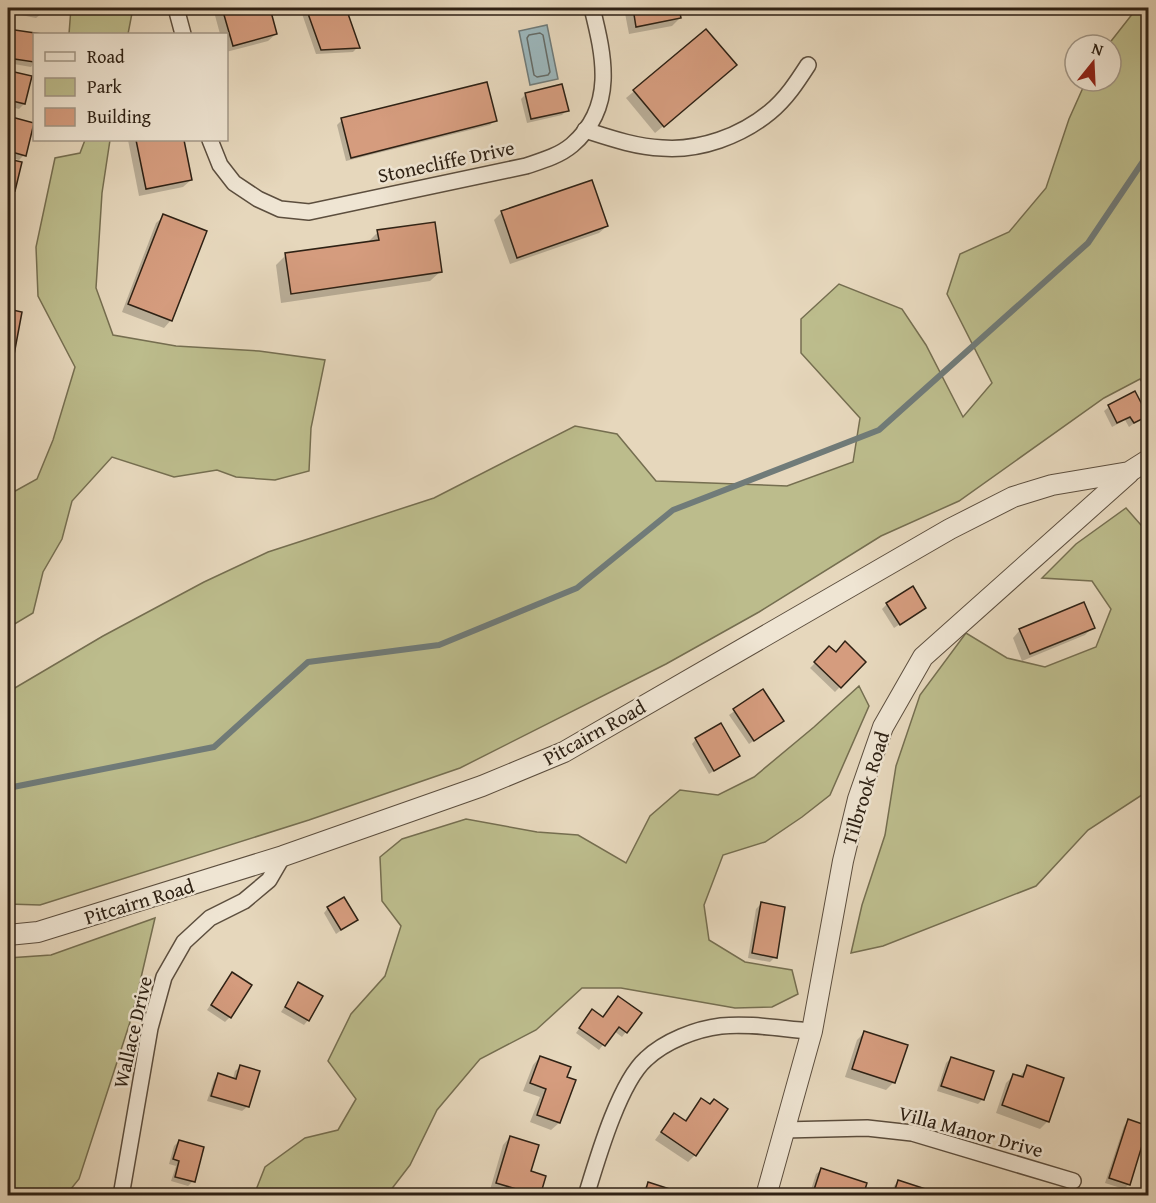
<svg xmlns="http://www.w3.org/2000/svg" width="1156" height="1203" viewBox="0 0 1156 1203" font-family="'Gentium Book Plus',serif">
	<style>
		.green { fill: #bcbc8c; stroke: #756e50; stroke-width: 1.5 }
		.water { fill: #9cb7bc; stroke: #707b79; stroke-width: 1.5 }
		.shadow { fill: #0003 }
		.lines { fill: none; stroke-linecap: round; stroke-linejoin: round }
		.shore { stroke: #656c68; stroke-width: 1.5 }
		.stream { stroke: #707b79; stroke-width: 6 }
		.building { fill: #d59c7e; stroke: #2e2114; stroke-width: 1.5 }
		.minor-casing { stroke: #5c4e3e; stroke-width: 18 }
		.tertiary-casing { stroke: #5c4e3e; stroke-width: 22 }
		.minor { stroke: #efe5d3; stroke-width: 15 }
		.tertiary { stroke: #efe5d3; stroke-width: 20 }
		.labels { text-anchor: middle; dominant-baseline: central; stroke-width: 5; stroke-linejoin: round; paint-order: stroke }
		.street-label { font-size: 20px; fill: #2e2114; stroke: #efe5d3 }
	</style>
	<rect width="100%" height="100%" fill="#e6d7bc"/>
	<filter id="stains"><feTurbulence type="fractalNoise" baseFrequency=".00333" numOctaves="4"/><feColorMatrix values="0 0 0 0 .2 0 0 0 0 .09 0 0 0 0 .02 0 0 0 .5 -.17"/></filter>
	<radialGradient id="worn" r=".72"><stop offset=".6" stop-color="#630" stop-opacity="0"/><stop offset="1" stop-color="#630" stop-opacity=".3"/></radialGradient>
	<!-- green -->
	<g class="green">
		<polygon points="71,8 133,8 128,34 69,34"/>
		<polygon points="1137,8 1148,8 1148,390 1140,379 1104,398 959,501 881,536 759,612 666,664 460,768 309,820 40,905 8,904 8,692 103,636 204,582 268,552 434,498 575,426 617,434 656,481 787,486 853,462 860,418 801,353 801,319 839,284 902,309 926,345 963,417 992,383 947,294 960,254 1009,232 1046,188 1069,119 1086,81 1111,81 1111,45 1108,45"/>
		<polygon points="85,140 110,140 102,193 96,288 113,335 176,346 259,351 325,360 311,428 309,471 275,480 236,477 217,470 174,477 112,457 72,501 62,539 43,572 33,613 8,628 8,495 37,479 53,440 75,367 38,296 36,247 55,158 80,153"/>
		<polygon points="1126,508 1148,533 1148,791 1088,830 1036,886 883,946 851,953 862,905 885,835 896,766 920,695 966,633 1007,658 1045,667 1096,647 1111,609 1092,581 1042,578 1076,544"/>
		<polygon points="859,686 869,706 830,795 802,817 765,842 723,855 704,905 709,940 745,962 792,970 798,994 772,1007 735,1008 621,988 582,988 536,1030 480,1059 437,1110 410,1165 387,1195 254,1195 265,1167 305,1138 338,1130 356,1099 328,1061 351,1014 385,976 401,926 382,901 380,857 402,839 466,819 537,832 578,835 626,863 650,816 680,790 718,795 754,777 814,727"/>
		<polygon points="155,918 132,1016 79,1179 66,1195 8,1195 8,958 51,955"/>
	</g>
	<!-- water -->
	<polygon class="water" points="547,25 558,79 530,85 519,31"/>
	<!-- shadow -->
	<g class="shadow">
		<polygon points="12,8 42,8 41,14 36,18 11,13"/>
		<polygon points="213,8 268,8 276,34 268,41 226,52 226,34 220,34"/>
		<polygon points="300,8 345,8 358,47 353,52 316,54"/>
		<polygon points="624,8 678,8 680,18 672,26 629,34"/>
		<polygon points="8,30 35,34 34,63 31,67 8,63"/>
		<polygon points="706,31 727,73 655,133 626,98"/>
		<polygon points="11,73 24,104 19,109 8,106 8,76"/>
		<polygon points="526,94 567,110 562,115 527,123 521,99"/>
		<polygon points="8,118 32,124 24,155 19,160 8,157"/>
		<polygon points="342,120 495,120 490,125 346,161 337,125"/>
		<polygon points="128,140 183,140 191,180 183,187 139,196"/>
		<polygon points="8,161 20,163 14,190 9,195 8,195"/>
		<polygon points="502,212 607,226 599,233 510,264 494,220"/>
		<polygon points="164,216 171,320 164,328 122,312 156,223"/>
		<polygon points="378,232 441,271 430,281 281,303 276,265 286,255 367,243"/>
		<polygon points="8,311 21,314 12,360 8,364"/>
		<polygon points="1109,407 1146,415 1129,427 1125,420 1112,427 1104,411"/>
		<polygon points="887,604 924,608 894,628 882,609"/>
		<polygon points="1093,627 1085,635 1022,661 1013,638 1020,630"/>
		<polygon points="830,648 835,654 864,662 835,692 810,668"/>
		<polygon points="762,691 777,725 749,744 729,715"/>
		<polygon points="696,739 738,755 709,774 692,744"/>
		<polygon points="761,904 775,957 770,962 748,958 756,909"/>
		<polygon points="328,908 356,920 336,934 324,913"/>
		<polygon points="232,974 230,1017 225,1022 207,1010"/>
		<polygon points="299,984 308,1020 304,1025 281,1012"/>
		<polygon points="614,1003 626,1032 622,1037 614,1031 599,1050 576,1033 588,1016 602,1018"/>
		<polygon points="865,1032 894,1082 886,1090 845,1077 857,1040"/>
		<polygon points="540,1057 565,1077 574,1081 559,1123 551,1130 530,1122 540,1097 523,1091 533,1065"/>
		<polygon points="951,1058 983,1099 978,1104 937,1091 946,1063"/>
		<polygon points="240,1067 258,1072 247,1107 242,1111 207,1101 214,1080 219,1075 233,1079 235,1071"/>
		<polygon points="1028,1067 1048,1121 1040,1129 996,1113 1006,1083 1014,1075 1019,1077"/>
		<polygon points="701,1100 695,1155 688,1162 655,1140 674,1115 684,1121"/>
		<polygon points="1129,1121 1129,1184 1124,1189 1105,1183 1124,1126"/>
		<polygon points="510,1137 529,1172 538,1196 507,1196 490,1190 503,1145"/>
		<polygon points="179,1141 193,1181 188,1186 171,1181 176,1166 169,1164 174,1146"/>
		<polygon points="821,1170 861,1196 809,1196 816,1174"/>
		<polygon points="898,1181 942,1196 891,1196 894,1186"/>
		<polygon points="648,1184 673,1196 641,1196 644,1188"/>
	</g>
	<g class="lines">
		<!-- shore -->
		<polygon class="shore" points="540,33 543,35 550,72 548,75 537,77 534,75 527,38 529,35"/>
		<!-- stream -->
		<polyline class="stream" points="8,788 214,747 308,662 439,645 577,588 673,510 879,430 1088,243 1148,154"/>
	</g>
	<!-- building -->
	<g class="building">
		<polygon points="15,8 43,8 42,14"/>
		<polygon points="222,8 270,8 277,34 233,46"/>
		<polygon points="306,8 346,8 360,48 321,50"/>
		<polygon points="633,8 679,8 681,18 636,27"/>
		<polygon points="8,29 42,34 34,34 34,62 8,58"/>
		<polygon points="706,29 737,65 664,127 633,90"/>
		<polygon points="10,71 32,76 25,104 8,100 8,81"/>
		<polygon points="487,82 497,121 351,158 341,118"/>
		<polygon points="562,84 569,111 531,119 525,93"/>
		<polygon points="8,116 34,123 26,156 8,151"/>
		<polygon points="136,140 184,140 192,180 146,189"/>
		<polygon points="8,159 22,162 15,191 8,189"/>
		<polygon points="592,180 608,226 517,258 501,211"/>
		<polygon points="8,204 13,205 8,233"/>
		<polygon points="163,214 207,231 172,321 128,304"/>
		<polygon points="435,222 442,272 291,294 285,253 379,240 377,230"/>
		<polygon points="8,309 22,312 13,360 8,359"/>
		<polygon points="1135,391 1148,416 1134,423 1130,417 1117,423 1108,405"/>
		<polygon points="913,586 926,608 900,625 886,603"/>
		<polygon points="1084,602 1095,628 1030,654 1019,629"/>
		<polygon points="845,641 866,662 841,688 814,662 829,646 836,652"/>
		<polygon points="763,689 784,721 754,741 733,709"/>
		<polygon points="721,723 740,756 714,771 695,738"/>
		<polygon points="344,897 358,920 341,930 327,907"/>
		<polygon points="761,902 785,907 777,958 752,953"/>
		<polygon points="232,972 252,985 231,1018 211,1005"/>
		<polygon points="298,982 323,996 309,1021 285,1007"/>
		<polygon points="618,996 642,1013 627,1033 619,1027 605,1046 579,1028 592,1009 603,1017"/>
		<polygon points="864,1031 908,1045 895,1083 852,1069"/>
		<polygon points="540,1056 571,1067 567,1077 576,1080 560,1123 537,1115 546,1089 530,1083"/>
		<polygon points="951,1057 994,1071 984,1100 941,1086"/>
		<polygon points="240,1065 260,1071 249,1107 211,1096 218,1073 236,1079"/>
		<polygon points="1027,1065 1064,1078 1049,1122 1002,1105 1013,1074 1023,1077"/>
		<polygon points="701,1098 710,1104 714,1099 728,1109 696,1156 661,1132 674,1113 686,1121"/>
		<polygon points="1128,1119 1148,1126 1130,1185 1109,1178"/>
		<polygon points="510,1136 539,1145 531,1171 546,1176 540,1196 496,1183"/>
		<polygon points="179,1140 204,1147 195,1182 175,1177 179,1161 173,1159"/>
		<polygon points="821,1168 867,1183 863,1196 812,1196"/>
		<polygon points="898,1180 947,1196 893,1196"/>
		<polygon points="648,1182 676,1191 675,1196 644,1196"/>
	</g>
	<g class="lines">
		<defs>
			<g id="minor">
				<polyline points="176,8 183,34"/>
				<path d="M585,130c25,8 51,17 77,18 38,3 79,-12 108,-36 16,-13 27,-30 38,-47"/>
				<path d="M210,140l10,25 14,18 24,16 22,10 29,3 217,-46c15,-5 33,-10 46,-21 44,-38 32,-89 20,-137"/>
				<polyline points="784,1130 867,1128 912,1133 1073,1181"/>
				<polyline points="121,1196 150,1028 164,977 184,942 210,918 244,901 269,880 283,856"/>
				<path d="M586,1196c11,-36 33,-113 60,-137 19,-18 50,-30 75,-33 30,-3 61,3 91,5"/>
			</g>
			<g id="tertiary">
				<polyline points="8,935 38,932 283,856 482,786 564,752 950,529 1013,497 1052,485 1129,472 1148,460"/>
				<polyline points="766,1196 812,1031 843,861 858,799 883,727 923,657 1129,473"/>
			</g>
		</defs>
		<!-- minor casing -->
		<use href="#minor" class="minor-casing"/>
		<!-- tertiary casing -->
		<use href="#tertiary" class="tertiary-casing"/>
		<!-- minor -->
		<use href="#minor" class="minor"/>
		<!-- tertiary -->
		<use href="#tertiary" class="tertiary"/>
	</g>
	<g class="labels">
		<!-- street labels -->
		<g class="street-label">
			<text transform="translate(446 161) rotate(-12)">Stonecliffe Drive</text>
			<text transform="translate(594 732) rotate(-29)">Pitcairn Road</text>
			<text transform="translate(865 788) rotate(-73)">Tilbrook Road</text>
			<text transform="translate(139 901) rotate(-17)">Pitcairn Road</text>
			<text transform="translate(132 1032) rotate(-77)">Wallace Drive</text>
			<text transform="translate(971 1131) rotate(15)">Villa Manor Drive</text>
		</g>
	</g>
	<!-- margin -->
	<rect width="1156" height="1203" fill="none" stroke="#e6d7bc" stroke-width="30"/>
	<rect x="9" y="9" width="1138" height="1185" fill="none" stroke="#2e2114" stroke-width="3"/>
	<rect x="15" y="15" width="1126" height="1173" fill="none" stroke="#2e2114" stroke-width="1.5"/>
	<!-- legend -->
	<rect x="33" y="33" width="195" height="108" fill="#efe5d3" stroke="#a29787" stroke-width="1.5"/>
	<rect x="45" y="52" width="30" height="9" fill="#efe5d3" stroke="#a29787" stroke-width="1.5"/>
	<text x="87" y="63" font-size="18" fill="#2e2114">Road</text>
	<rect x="45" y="78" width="30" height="18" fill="#bcbc8c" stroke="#a29787" stroke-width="1.5"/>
	<text x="87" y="93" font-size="18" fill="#2e2114">Park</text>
	<rect x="45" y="108" width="30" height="18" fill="#d59c7e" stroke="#a29787" stroke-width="1.5"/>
	<text x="87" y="123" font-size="18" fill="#2e2114">Building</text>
	<!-- north arrow -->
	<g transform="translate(1093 63) rotate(18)"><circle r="28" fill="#efe5d3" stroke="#a29787" stroke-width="1.5"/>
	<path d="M0-4.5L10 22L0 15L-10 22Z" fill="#8f2418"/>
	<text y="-9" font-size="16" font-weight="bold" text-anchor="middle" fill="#2e2114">N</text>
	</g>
	<rect width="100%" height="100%" filter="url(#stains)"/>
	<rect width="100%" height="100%" fill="url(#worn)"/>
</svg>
